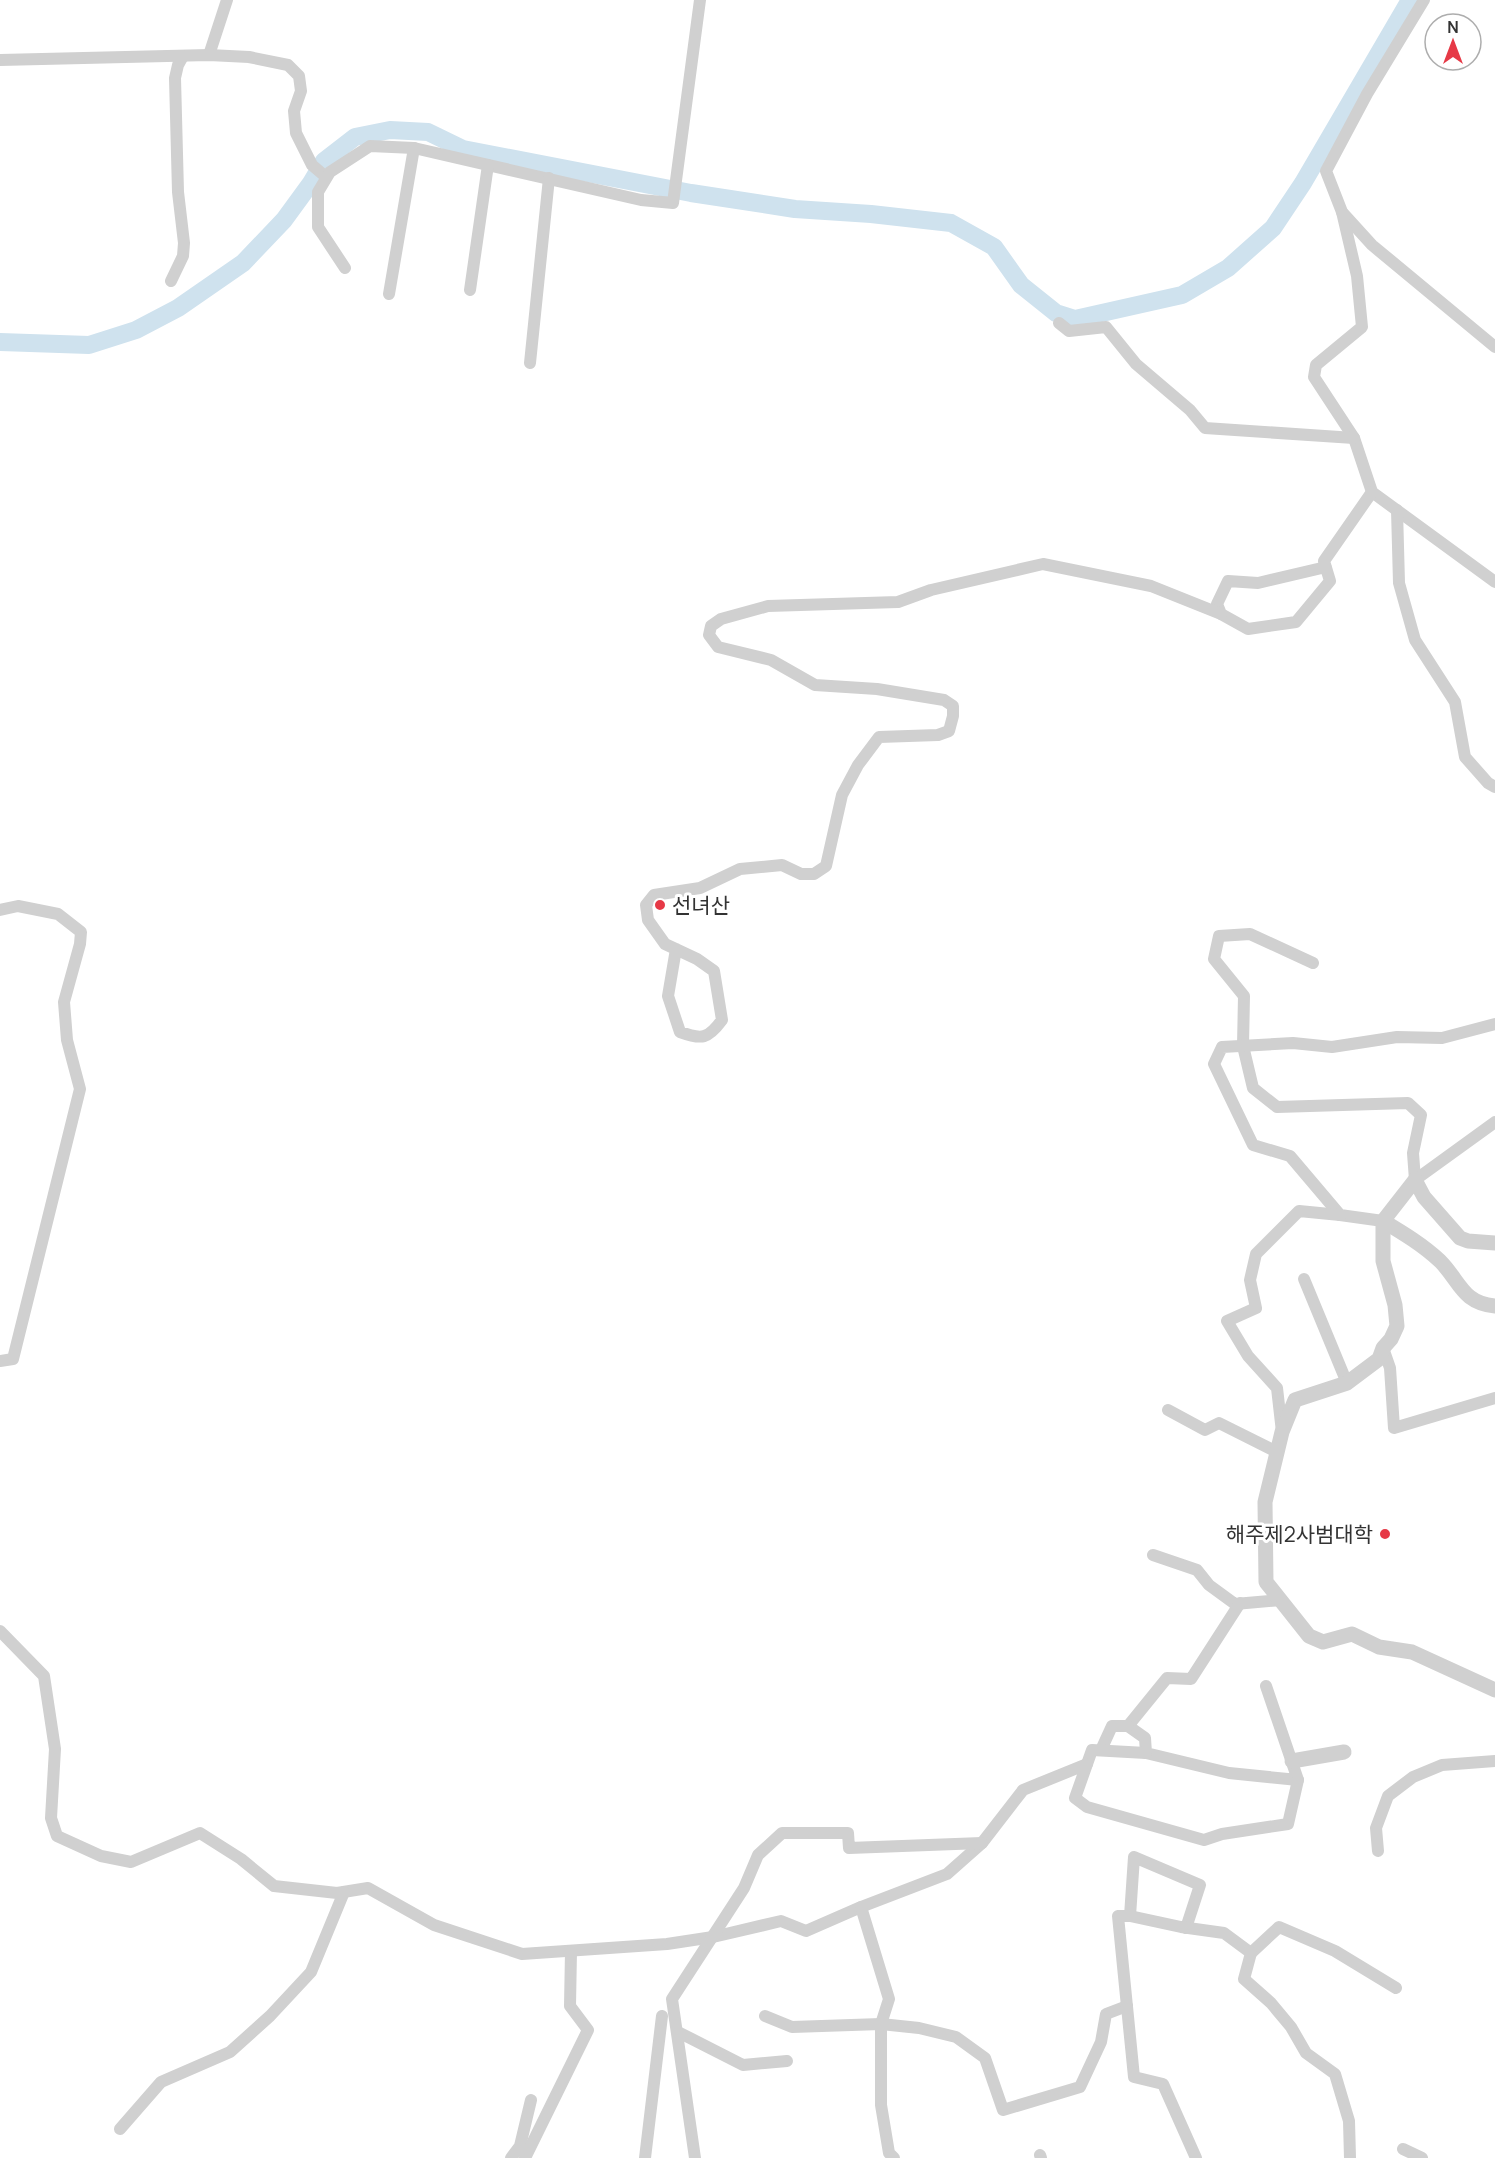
<svg xmlns="http://www.w3.org/2000/svg" width="1495" height="2158" viewBox="0 0 1495 2158" font-family="Manrope,'Noto Sans KR',sans-serif">
	<style>
		.lines { fill: none; stroke-linecap: round; stroke-linejoin: round }
		.river { stroke: #cfe2ee; stroke-width: 18 }
		.minor { stroke: #d0d0d0; stroke-width: 12 }
		.tertiary { stroke: #d0d0d0; stroke-width: 15 }
		.poi-dot { fill: #e63946; stroke: #fff; stroke-width: 2 }
		.labels { text-anchor: middle; dominant-baseline: central; stroke-width: 6; stroke-linejoin: round; paint-order: stroke }
		.poi-label { font-size: 21px; fill: #333; stroke: #fff; text-anchor: start }
	</style>
	<rect width="100%" height="100%" fill="#fff"/>
	<g class="lines">
		<!-- river -->
		<polyline class="river" points="0,342 89,345 136,330 178,308 243,263 284,220 311,183 324,161 355,137 390,130 428,132 463,149 691,193 795,209 871,214 951,223 994,247 1021,285 1056,313 1075,319 1182,295 1228,268 1273,228 1303,183 1410,0"/>
		<!-- minor -->
		<g class="minor">
			<polyline points="1424,0 1367,94 1326,171 1342,212 1372,245 1495,347"/>
			<polyline points="209,55 227,0"/>
			<polyline points="0,60 209,55 249,57 288,65 299,76 301,91 294,111 296,133 312,165 326,177"/>
			<polyline points="1342,212 1357,276 1362,327 1316,365 1314,377 1354,438 1372,492 1495,582"/>
			<polyline points="345,268 318,227 318,192 330,172 370,146 414,148 641,200 673,203 700,0"/>
			<polyline points="171,281 183,256 184,243 178,192 175,78 178,65 183,56"/>
			<polyline points="470,290 488,165"/>
			<polyline points="389,294 414,148"/>
			<polyline points="1059,323 1069,331 1106,327 1136,364 1190,410 1205,428 1354,438"/>
			<polyline points="530,363 549,178"/>
			<polyline points="1397,510 1399,583 1415,640 1455,702 1465,757 1488,783 1495,787"/>
			<polyline points="1326,567 1258,583 1228,581 1217,604 1221,614 1248,629 1296,622 1330,581 1324,561 1372,492"/>
			<polyline points="0,910 18,906 58,914 81,932 80,944 64,1002 67,1040 80,1089 13,1359 0,1361"/>
			<path d="M676,949l-8,47 12,36c22,8 28,7 42,-12l-8,-49 -17,-12 -32,-15 -17,-24 -2,-15 8,-10 46,-7 40,-19 42,-4 19,9h13l12,-8 16,-71 16,-30 21,-28 59,-2 11,-4 4,-15v-10l-9,-6 -67,-11 -62,-4 -44,-25 -53,-13 -9,-12 2,-9 10,-7 47,-13 130,-4 33,-12 112,-26 108,22 70,28"/>
			<polyline points="1313,963 1250,934 1219,936 1214,959 1244,996 1243,1046 1253,1088 1277,1107 1408,1103 1421,1115 1413,1153 1415,1180"/>
			<polyline points="1415,1180 1495,1122"/>
			<polyline points="1383,1221 1340,1215 1290,1156 1253,1145 1214,1064 1222,1047 1293,1043 1332,1047 1397,1037 1442,1038 1495,1024"/>
			<polyline points="1304,1279 1347,1383"/>
			<polyline points="1383,1348 1390,1368 1394,1428 1495,1398"/>
			<polyline points="1168,1410 1205,1430 1219,1423 1277,1452"/>
			<polyline points="1282,1432 1277,1388 1248,1356 1227,1321 1256,1308 1250,1280 1256,1254 1299,1211 1340,1215"/>
			<polyline points="1153,1555 1197,1570 1209,1585 1235,1604 1281,1600"/>
			<polyline points="1240,1603 1191,1679 1167,1678 1128,1726 1145,1738 1146,1753 1229,1773 1298,1780 1266,1686"/>
			<polyline points="0,1631 44,1676 55,1749 51,1818 57,1836 101,1856 131,1862 200,1833 241,1859 274,1886 337,1893 368,1888 434,1925 522,1954 667,1944 713,1937 781,1921 806,1931 861,1907 889,1999 881,2024 881,2105 889,2153 894,2158"/>
			<polyline points="1101,1750 1112,1726 1128,1726"/>
			<polyline points="1146,1753 1092,1750 1075,1798 1087,1807 1204,1840 1222,1834 1288,1824 1298,1780"/>
			<polyline points="1378,1851 1376,1828 1388,1796 1413,1777 1442,1765 1495,1761"/>
			<polyline points="861,1907 947,1874 982,1843 1023,1790 1087,1764"/>
			<polyline points="1130,1916 1134,1857 1200,1885 1186,1928"/>
			<polyline points="1251,1953 1279,1927 1335,1951 1396,1988"/>
			<polyline points="765,2016 792,2027 881,2024 919,2028 956,2037 985,2058 1003,2110 1080,2087 1101,2042 1106,2014 1127,2006"/>
			<polyline points="678,2032 743,2065 787,2061"/>
			<polyline points="120,2129 161,2082 230,2052 270,2016 311,1972 344,1892"/>
			<polyline points="1403,2149 1422,2158"/>
			<polyline points="1040,2155 1041,2158"/>
			<polyline points="511,2158 520,2146 531,2100"/>
			<polyline points="525,2158 588,2030 570,2006 571,1951"/>
			<polyline points="645,2158 662,2016"/>
			<polyline points="695,2158 672,1999 744,1888 758,1855 782,1833 848,1833 849,1848 982,1843"/>
			<polyline points="1196,2158 1163,2084 1134,2077 1118,1916 1130,1916 1181,1927 1224,1933 1251,1953 1244,1979 1271,2003 1291,2027 1306,2053 1335,2074 1349,2121 1350,2158"/>
		</g>
		<!-- tertiary -->
		<g class="tertiary">
			<path d="M1383,1221c20,12 40,24 57,40 20,20 22,42 55,45"/>
			<polyline points="1495,1243 1468,1241 1460,1238 1424,1197 1415,1180 1383,1221 1383,1261 1395,1305 1397,1326 1391,1339 1383,1348 1379,1359 1347,1383 1295,1400 1282,1432 1265,1502 1266,1582 1309,1636 1323,1642 1352,1634 1379,1647 1412,1652 1495,1690"/>
			<polyline points="1292,1761 1344,1752"/>
		</g>
	</g>
	<!-- markers -->
	<g class="poi-dot">
		<circle cx="660" cy="905" r="6"/>
		<circle cx="1385" cy="1534" r="6"/>
	</g>
	<g class="labels">
		<!-- poi labels -->
		<g class="poi-label">
			<text x="672" y="905">선녀산</text>
			<text x="1373" y="1534" text-anchor="end">해주제2사범대학</text>
		</g>
	</g>
	<!-- north arrow -->
	<g transform="translate(1453 42)"><circle r="28" fill="#ffffff" stroke="#adadad" stroke-width="1.5"/>
	<path d="M0-4.5L10 22L0 15L-10 22Z" fill="#e63946"/>
	<text y="-9" font-size="16" font-weight="bold" text-anchor="middle" fill="#333333">N</text>
	</g>
</svg>
